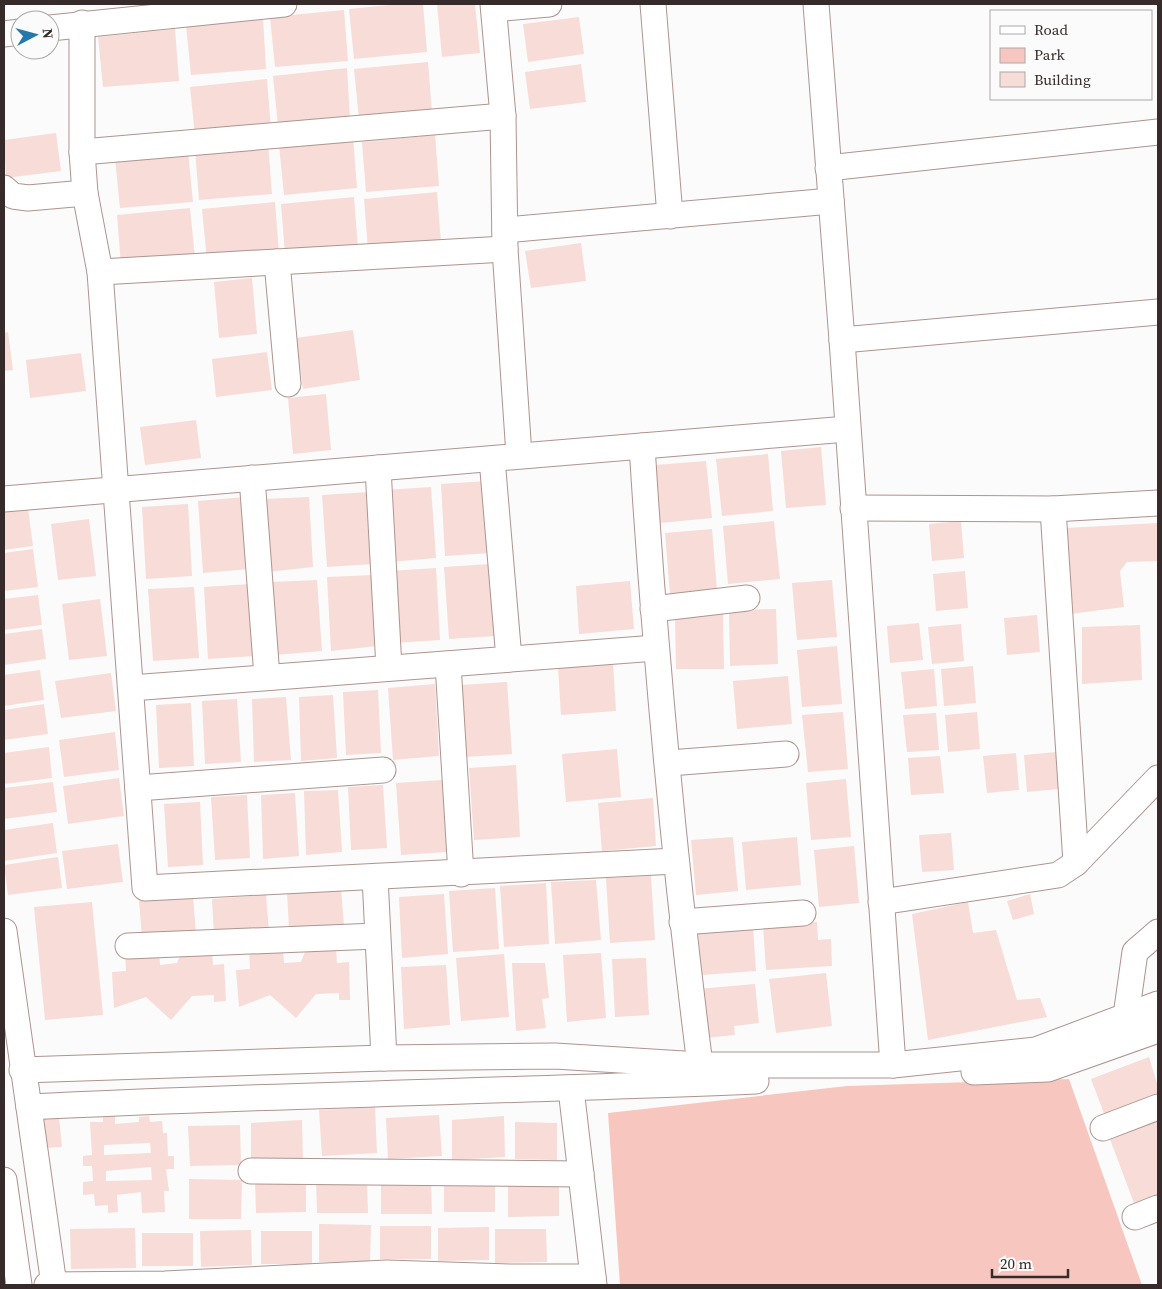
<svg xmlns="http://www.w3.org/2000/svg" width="1162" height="1289" viewBox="0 0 1162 1289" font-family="'Source Serif 4',serif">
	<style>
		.green { fill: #f7c7bf }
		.building { fill: #f7dcd7; fill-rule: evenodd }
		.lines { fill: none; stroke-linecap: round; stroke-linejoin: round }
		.minor-casing { stroke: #ad948f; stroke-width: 27 }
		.minor { stroke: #fff; stroke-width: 25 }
	</style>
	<rect width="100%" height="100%" fill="#fbfbfb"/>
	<!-- green -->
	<polygon class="green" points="1069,1079 1142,1285 620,1285 608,1113 847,1086"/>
	<!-- building -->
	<g class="building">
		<polygon points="399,4 423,4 427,52 354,59 349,9"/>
		<polygon points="437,4 475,4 480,53 442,57"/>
		<polygon points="344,10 348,61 275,67 270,17"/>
		<polygon points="579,17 584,54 528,62 523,24"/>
		<polygon points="263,18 266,69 191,75 186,25"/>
		<polygon points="175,29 179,81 103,87 98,37"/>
		<polygon points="428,62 432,112 359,119 354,69"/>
		<polygon points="581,64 586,102 530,109 525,72"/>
		<polygon points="347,68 350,119 278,126 273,76"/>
		<polygon points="267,79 271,130 195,136 190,87"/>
		<polygon points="56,133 61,171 6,178 4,140"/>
		<polygon points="435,135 439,186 366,192 362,142"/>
		<polygon points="353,137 357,188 284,195 279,145"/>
		<polygon points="268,143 272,194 199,200 195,150"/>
		<polygon points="188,151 193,202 120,208 115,158"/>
		<polygon points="437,192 441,243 368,249 364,199"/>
		<polygon points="354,197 358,248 285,254 281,204"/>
		<polygon points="275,202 279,253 207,260 202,209"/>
		<polygon points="190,208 195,258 121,265 117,215"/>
		<polygon points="581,243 586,281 531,288 525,251"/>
		<polygon points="252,278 257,334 219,338 214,282"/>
		<polygon points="353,330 360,380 303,389 296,338"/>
		<polygon points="8,332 13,370 4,371 4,333"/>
		<polygon points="267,352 272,390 216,397 212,359"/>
		<polygon points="81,353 86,391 30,398 26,360"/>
		<polygon points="326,394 331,450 293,454 288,398"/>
		<polygon points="196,420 201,458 145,465 140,427"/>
		<polygon points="821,447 826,505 786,508 781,451"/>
		<polygon points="768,454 773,511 722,516 716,459"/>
		<polygon points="706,461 712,518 660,523 655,465"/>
		<polygon points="487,481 492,553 445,556 441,484"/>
		<polygon points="431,487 436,558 390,562 385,490"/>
		<polygon points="369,492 373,564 327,567 322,495"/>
		<polygon points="245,497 249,569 203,573 198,501"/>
		<polygon points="309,497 313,567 267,572 263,499"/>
		<polygon points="188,504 192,576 146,579 142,507"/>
		<polygon points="28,508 33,546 4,550 4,511"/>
		<polygon points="89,519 96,576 58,580 51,524"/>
		<polygon points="774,521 780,579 728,584 723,526"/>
		<polygon points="961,521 964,558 932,561 929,524"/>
		<polygon points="1158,523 1158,561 1127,562 1120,571 1124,607 1070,614 1066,528"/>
		<polygon points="712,529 717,590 670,594 665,533"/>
		<polygon points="33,549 38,587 4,591 4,553"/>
		<polygon points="490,564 495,636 449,639 444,567"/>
		<polygon points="436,568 440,640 394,643 389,571"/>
		<polygon points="965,571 968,608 936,611 933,574"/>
		<polygon points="373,575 377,646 331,651 327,577"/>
		<polygon points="317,580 322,651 275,655 271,582"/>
		<polygon points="832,580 837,637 797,640 792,583"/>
		<polygon points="630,581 634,629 579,634 576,586"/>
		<polygon points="250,584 255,656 208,659 204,587"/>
		<polygon points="194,587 199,658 153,661 148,589"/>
		<polygon points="38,595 42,625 4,630 4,599"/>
		<polygon points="100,599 107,656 69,660 62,604"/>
		<polygon points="776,609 778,664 730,666 729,610"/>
		<polygon points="723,613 724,669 676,669 675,614"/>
		<polygon points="1037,615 1040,652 1007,655 1004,618"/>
		<polygon points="919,623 923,660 890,663 887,626"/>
		<polygon points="961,624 964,661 932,664 928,627"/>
		<polygon points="1140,625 1142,680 1082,684 1082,627"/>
		<polygon points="42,629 46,659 4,665 4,634"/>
		<polygon points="837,646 842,704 802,707 797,650"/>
		<polygon points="613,663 616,711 561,715 558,667"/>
		<polygon points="973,666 976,703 944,706 941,669"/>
		<polygon points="934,669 937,706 905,709 901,672"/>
		<polygon points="40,670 44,700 4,706 4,675"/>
		<polygon points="111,673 116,711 61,718 55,681"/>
		<polygon points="788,676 792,724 737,729 733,681"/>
		<polygon points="507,682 512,754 465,757 461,685"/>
		<polygon points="435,684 439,756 393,760 388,688"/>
		<polygon points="378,690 381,753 346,755 343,692"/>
		<polygon points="333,695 337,758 301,761 299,697"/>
		<polygon points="286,697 291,760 254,762 252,699"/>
		<polygon points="237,699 241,762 205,764 202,701"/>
		<polygon points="191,703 194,766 159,768 156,705"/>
		<polygon points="44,704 48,734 4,740 4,710"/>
		<polygon points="843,712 848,769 808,772 802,715"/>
		<polygon points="977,712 980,749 948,752 945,715"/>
		<polygon points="936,713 939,750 907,752 903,715"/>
		<polygon points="115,732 119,770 64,777 59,740"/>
		<polygon points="49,747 52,778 4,784 4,753"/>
		<polygon points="617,749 621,797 566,802 562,754"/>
		<polygon points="1056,752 1059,789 1027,792 1024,755"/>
		<polygon points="1016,753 1019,790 987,793 983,756"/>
		<polygon points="940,756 944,793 911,795 908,758"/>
		<polygon points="516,765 520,837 474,840 469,768"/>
		<polygon points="119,778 124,816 68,824 63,786"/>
		<polygon points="846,779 851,837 811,840 806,783"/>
		<polygon points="442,780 447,852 401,855 396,783"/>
		<polygon points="53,782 57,812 4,819 4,788"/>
		<polygon points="383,785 387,848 351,850 348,787"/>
		<polygon points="338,790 342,852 306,855 304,791"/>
		<polygon points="295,793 299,856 263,859 261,795"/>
		<polygon points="247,795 250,858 215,860 211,797"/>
		<polygon points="653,798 656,846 602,851 598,803"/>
		<polygon points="200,802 203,865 168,867 164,804"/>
		<polygon points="53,823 57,853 4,861 4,830"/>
		<polygon points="951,833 954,870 922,872 919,835"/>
		<polygon points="733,837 738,891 696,895 691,840"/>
		<polygon points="797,837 801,885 746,890 742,842"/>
		<polygon points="118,844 123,882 67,889 62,851"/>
		<polygon points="854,846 859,903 819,907 814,850"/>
		<polygon points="58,857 62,888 8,895 4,865"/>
		<polygon points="651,876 655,940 610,943 606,878"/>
		<polygon points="596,880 601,940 555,944 551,882"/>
		<polygon points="546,883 549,944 504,947 500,886"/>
		<polygon points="341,888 344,926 289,929 287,892"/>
		<polygon points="495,888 499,949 453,952 449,891"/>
		<polygon points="444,894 448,954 402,958 399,897"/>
		<polygon points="1030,894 1034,914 1013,920 1007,901"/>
		<polygon points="266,895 269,932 214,936 212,899"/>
		<polygon points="193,896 196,934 142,938 139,900"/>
		<polygon points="92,902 103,1015 45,1020 34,907"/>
		<polygon points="968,902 973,933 996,930 1017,1000 1040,998 1047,1017 928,1040 912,914"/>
		<polygon points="817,922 818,940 831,939 832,966 766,970 763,925"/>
		<polygon points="753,927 756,971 702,975 698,932"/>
		<polygon points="283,947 284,963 301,962 306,949 336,948 337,963 349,962 350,1000 339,1000 339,993 316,994 296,1018 270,995 239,1007 236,970 250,969 249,950"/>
		<polygon points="159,949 160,965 177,963 182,951 212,950 213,965 224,964 226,1001 214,1002 214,995 192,996 171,1020 146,997 114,1008 112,972 126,971 125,951"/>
		<polygon points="601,953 606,1018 567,1022 563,955"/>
		<polygon points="504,954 509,1017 461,1021 456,958"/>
		<polygon points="646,958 649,1015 615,1017 612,959"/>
		<polygon points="512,963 545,963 549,998 542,999 546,1028 516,1031"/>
		<polygon points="446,965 450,1025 404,1029 401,967"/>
		<polygon points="826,973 832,1026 776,1033 769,979"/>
		<polygon points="755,984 759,1023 734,1026 735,1035 704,1038 698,989"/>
		<polygon points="1149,1057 1158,1087 1158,1096 1105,1116 1091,1079"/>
		<polygon points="375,1107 377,1153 322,1156 319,1110"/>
		<polygon points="1158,1113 1158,1196 1134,1203 1108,1134"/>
		<polygon points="439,1115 442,1156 388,1159 386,1118"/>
		<polygon points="59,1116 62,1147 45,1148 42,1117"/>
		<path d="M115,1116v8l24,-2v-5l10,-1 1,6 12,-1 1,12h4l1,23h6v13h-8l3,22h-5l1,21 -23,1 -1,-21 -24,3 1,17 -10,1v-8l-13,1 -1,-12 -11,1v-13l10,-1 -1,-15h-9v-10l9,-1 -2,-33h13v-5zM150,1143l1,10 -47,2v-10zM151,1167l1,13 -46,1v-10z"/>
		<polygon points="504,1116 505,1157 452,1160 452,1120"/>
		<polygon points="302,1120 303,1161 251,1162 251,1123"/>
		<polygon points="515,1122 557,1123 557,1160 515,1159"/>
		<polygon points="240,1125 241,1165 190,1166 188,1126"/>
		<polygon points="189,1179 242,1180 241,1219 189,1219"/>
		<polygon points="306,1179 306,1212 256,1213 255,1180"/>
		<rect x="444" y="1179" width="51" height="33"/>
		<polygon points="316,1180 367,1180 368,1213 317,1213"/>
		<polygon points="431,1180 432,1214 381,1214 381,1181"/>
		<polygon points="559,1183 559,1216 508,1217 508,1184"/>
		<polygon points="319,1224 371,1225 370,1263 319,1262"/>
		<rect x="380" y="1226" width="51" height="33"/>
		<polygon points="489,1227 489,1260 438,1261 438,1228"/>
		<polygon points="135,1228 136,1268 71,1269 70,1229"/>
		<polygon points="495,1229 546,1229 547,1262 495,1263"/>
		<polygon points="251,1230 252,1265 201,1267 200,1231"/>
		<rect x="261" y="1231" width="51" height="33"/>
		<rect x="142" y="1233" width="51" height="33"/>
	</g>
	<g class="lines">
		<defs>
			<g id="minor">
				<polyline points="493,4 503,116 505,249 519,455"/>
				<polyline points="653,4 670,216"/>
				<polyline points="816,4 842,340 893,1065"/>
				<polyline points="494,9 549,4"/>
				<polyline points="82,23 82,152 85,193 100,272 145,888 676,861"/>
				<polyline points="50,28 284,4"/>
				<polyline points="4,34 20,32"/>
				<polyline points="82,152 503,116"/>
				<polyline points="828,168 1158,132"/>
				<polyline points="4,188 13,196 28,198 85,193"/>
				<polyline points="505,230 831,201"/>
				<polyline points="277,262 288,384"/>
				<polyline points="100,272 505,249"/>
				<polyline points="842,340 1158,312"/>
				<path d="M642,446c13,207 32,413 58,619"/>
				<polyline points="492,459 509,659"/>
				<polyline points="378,468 389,668"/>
				<polyline points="252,478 267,677"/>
				<polyline points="4,499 847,429"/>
				<polyline points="853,508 1053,509 1158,503"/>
				<polyline points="1053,509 1076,863"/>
				<polyline points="653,609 747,598"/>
				<polyline points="448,664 461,874"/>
				<polyline points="131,688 656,648"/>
				<polyline points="669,763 786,754"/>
				<polyline points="138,788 383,770"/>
				<polyline points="375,877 384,1058"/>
				<polyline points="881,902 1058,875 1076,863 1158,778"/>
				<polyline points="682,922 803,913"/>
				<polyline points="4,931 54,1285"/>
				<polyline points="128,946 377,936"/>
				<polyline points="1126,1016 1135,952 1158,932"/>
				<polyline points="22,1070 384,1058 555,1056 700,1065 893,1065 1036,1050 1158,1004"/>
				<polyline points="974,1072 1048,1069 1158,1030"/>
				<polyline points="571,1089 594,1285"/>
				<path d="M29,1107c242,-12 485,-16 727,-26"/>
				<polyline points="1103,1128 1158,1107"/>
				<polyline points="251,1171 581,1174"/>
				<polyline points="4,1180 19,1285"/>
				<polyline points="1135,1217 1158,1208"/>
				<polyline points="47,1285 165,1284 387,1273 511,1277 593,1277"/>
			</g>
		</defs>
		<!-- minor casing -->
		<use href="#minor" class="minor-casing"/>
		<!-- minor -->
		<use href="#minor" class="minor"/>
	</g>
	<!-- border -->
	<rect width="1162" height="1289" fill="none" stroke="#362b2a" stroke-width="10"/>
	<!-- legend -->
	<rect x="990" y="10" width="162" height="90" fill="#fbfbfb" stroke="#aca8a7"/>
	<rect x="1000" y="26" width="25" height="8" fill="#ffffff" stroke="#aca8a7"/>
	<text x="1034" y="35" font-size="15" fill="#362b2a">Road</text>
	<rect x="1000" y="48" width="25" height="15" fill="#f7c7bf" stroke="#aca8a7"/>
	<text x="1034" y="60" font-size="15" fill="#362b2a">Park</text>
	<rect x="1000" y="72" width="25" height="15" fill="#f7dcd7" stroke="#aca8a7"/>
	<text x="1034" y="85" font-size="15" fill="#362b2a">Building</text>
	<!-- north arrow -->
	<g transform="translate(35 35) rotate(84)"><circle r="24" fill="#fbfbfb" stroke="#aca8a7"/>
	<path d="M0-4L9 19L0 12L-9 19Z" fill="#2578a9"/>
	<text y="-8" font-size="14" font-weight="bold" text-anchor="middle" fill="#362b2a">N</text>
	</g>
	<!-- scale -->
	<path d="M992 1269v8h76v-8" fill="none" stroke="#362b2a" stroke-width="2.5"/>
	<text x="1000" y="1269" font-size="15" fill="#362b2a" stroke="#fbfbfb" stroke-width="4" paint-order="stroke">20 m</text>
</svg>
